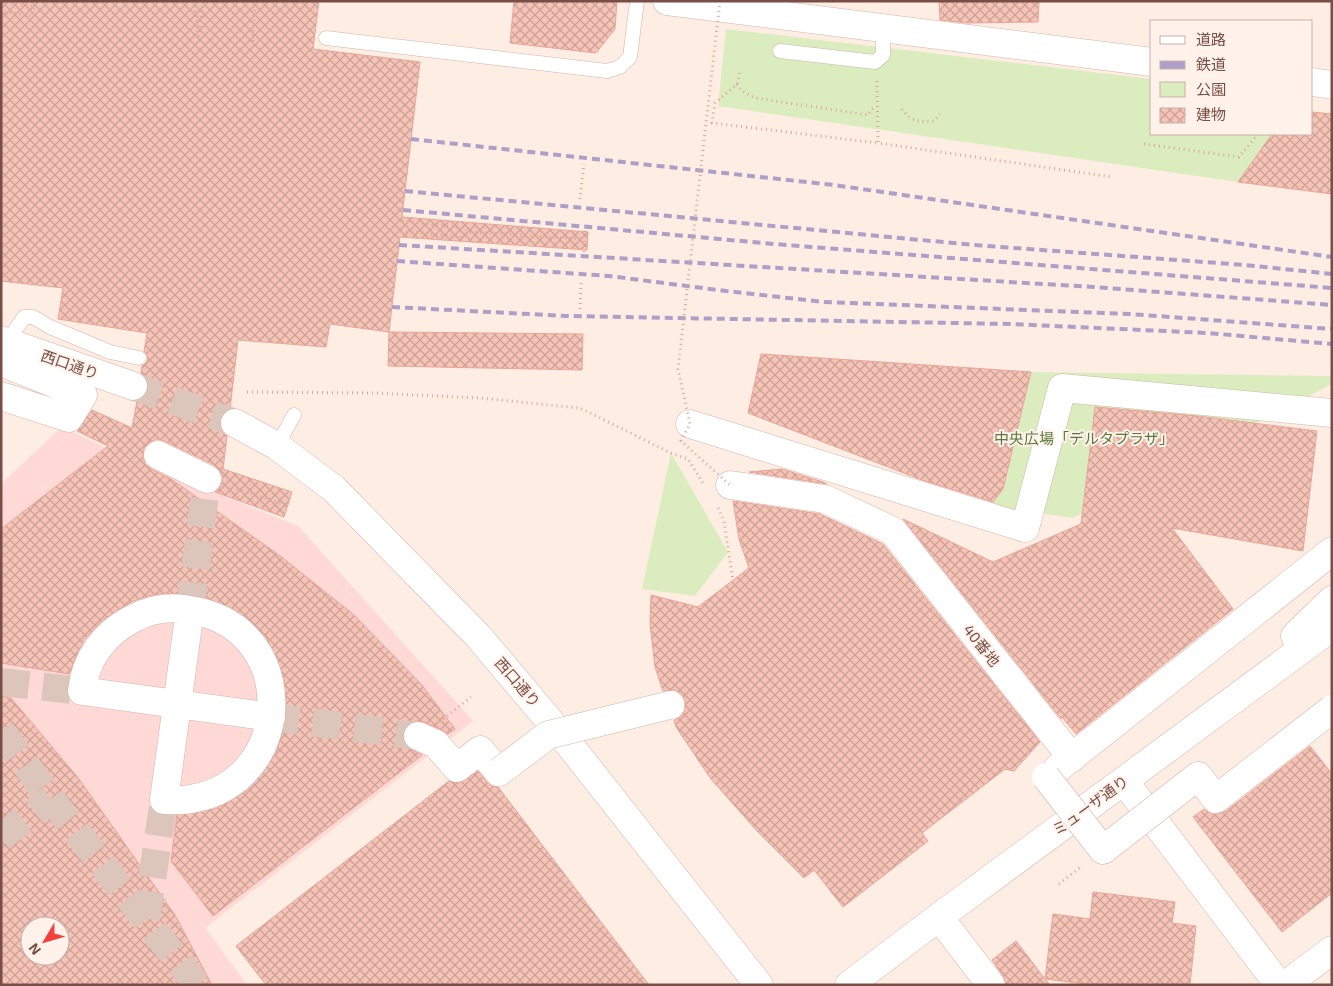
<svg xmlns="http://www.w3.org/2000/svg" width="1333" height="986" viewBox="0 0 1333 986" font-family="'Exo 2','Noto Sans JP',sans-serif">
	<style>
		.commercial { fill: #ffd9d5; fill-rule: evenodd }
		.green { fill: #dbedbf }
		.building { fill: url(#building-cross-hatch); stroke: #eaa596; fill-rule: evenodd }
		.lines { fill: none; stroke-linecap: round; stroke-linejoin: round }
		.street-tunnel { stroke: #dcc5bb; stroke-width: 28; stroke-dasharray: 28 14; stroke-linecap: butt }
		.secondary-tunnel { stroke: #dcc5bb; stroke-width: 28; stroke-dasharray: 28 14; stroke-linecap: butt }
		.lane-casing { stroke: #d2b4aa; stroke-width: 15 }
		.street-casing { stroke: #d2b4aa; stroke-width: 29 }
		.secondary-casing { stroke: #d9b4a9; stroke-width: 29 }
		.path { stroke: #dba69a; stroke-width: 3; stroke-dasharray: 1 4; stroke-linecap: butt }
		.lane { stroke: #fff; stroke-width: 14 }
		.street { stroke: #fff; stroke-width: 28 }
		.secondary { stroke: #fff; stroke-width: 28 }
		.rail { stroke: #ad9fc8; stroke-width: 4; stroke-dasharray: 8 5; stroke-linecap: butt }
		.street-bridge-casing { stroke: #d2b4aa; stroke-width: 29; stroke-linecap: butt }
		.path-bridge { stroke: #dba69a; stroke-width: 3; stroke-dasharray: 1 4; stroke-linecap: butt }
		.street-bridge { stroke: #fff; stroke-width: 28 }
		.labels { text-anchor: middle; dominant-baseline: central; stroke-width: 4; stroke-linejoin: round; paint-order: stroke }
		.street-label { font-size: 15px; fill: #784e46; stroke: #fff2ea }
		.park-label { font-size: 15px; fill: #59793b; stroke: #fff2ea }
	</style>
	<defs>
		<pattern id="building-cross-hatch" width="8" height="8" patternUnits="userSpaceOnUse" patternTransform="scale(1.25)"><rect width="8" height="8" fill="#f6c3b7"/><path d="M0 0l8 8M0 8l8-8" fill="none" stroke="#cca197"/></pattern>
	</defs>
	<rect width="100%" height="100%" fill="#feede2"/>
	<!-- commercial -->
	<path class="commercial" d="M62,427l60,28 176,71 175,195 -268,207 42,57h-246v-501zM30,926h30v30h-30z"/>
	<!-- green -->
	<g class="green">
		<polygon points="726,29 1152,79 1152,134 1272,134 1238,182 718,106"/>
		<polygon points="1031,372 1332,376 1332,384 1073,518 989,506 1003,489"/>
		<polygon points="671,453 728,552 695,596 642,589"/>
	</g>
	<!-- building -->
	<g class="building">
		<polygon points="1,1 319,1 313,49 420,62 402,217 588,232 587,250 400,237 389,332 330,324 326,347 238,340 230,409 222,415 219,423 221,431 227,436 223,469 292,492 284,517 215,492 221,486 223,478 220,471 214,465 164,441 157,439 150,442 144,448 143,457 145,464 151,469 171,479 279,555 354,615 421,684 455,729 448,734 442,730 424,722 416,721 408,724 404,729 402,737 405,745 412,750 422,755 213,916 171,861 177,814 215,809 248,790 276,753 286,719 284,679 266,637 234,609 192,595 166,593 148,596 133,601 103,620 84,640 78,652 69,674 1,663 1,529 108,446 77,431 92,410 132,428 137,401 144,397 148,392 148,384 145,376 141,373 142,366 146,363 148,359 147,355 144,351 147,333 58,319 63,288 1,281"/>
		<polygon points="514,1 617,1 615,29 596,53 510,43"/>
		<polygon points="939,1 1039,1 1038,22 967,23 940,20"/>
		<polygon points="1312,112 1332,114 1332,194 1238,182 1272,134 1312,134"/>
		<polygon points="389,332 583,334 582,370 388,366"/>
		<polygon points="761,354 1031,372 1003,489 993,502 922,480 748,413"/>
		<polygon points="1095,407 1197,416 1317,431 1303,551 1172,528 1233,609 1076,734 1062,717 1061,719 903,519 993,562 1081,524"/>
		<polygon points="782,469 823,482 827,484 749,472"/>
		<polygon points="733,501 820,514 883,544 1040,742 1014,771 1005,769 922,833 928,841 843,907 814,870 804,878 757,831 711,779 676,727 674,720 680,717 685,710 685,701 682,695 675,690 663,691 655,667 650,624 651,595 698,607 749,568 739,539"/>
		<path d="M1,686l78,93 96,136 37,70h-211zM30,926h30v30h-30z"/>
		<polygon points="1310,746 1332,774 1332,893 1282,932 1193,817 1204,809 1211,814 1218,814 1226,811"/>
		<polygon points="478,771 488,783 492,786 498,787 649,985 266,985 236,946 449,781 460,783"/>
		<polygon points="1093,892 1175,902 1172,923 1196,926 1190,985 1094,985 1045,979 1053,914 1090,919"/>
		<polygon points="1016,941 1045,979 1050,985 1006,985 1003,976 992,960"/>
	</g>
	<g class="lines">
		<!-- street-tunnel -->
		<g class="street-tunnel">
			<polyline points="190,610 207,479"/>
			<polyline points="1,682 82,691"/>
			<polyline points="271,717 418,736"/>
			<polyline points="1,731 51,799 197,985"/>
			<polyline points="1,837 51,799"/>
			<polyline points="146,919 164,800"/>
		</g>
		<!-- secondary-tunnel -->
		<polyline class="secondary-tunnel" points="133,386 235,423"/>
		<defs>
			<g id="lane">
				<polyline points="326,38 607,71 620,67 630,57 637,1"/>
				<polyline points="780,51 875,62 883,55 883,28"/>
				<polyline points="7,342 24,317 33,317 50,327 110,352 139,358"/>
				<polyline points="277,446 294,415"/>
			</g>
			<g id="street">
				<polyline points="667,1 1152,62"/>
				<polyline points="1312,82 1332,85"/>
				<polyline points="1,362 83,395 69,418 1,396"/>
				<polyline points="690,424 1025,528 1062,388 1332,413"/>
				<polyline points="158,455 207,479"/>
				<polyline points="730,485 825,499 893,531 1072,758"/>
				<path d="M190,610l-26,190c130,8 146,-172 26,-190 -21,-4 -40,-1 -58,9 -28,15 -47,40 -50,72l189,26"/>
				<polyline points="418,736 436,744 457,768 480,750 499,772"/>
				<polyline points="1057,769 1332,551"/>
				<polyline points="939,917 991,985"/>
			</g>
			<g id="secondary">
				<polyline points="1,340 133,386"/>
				<polyline points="235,423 277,446 334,489 478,636 564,738 759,985"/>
				<polyline points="1295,636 1332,600"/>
				<polyline points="1124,781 1279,985"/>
				<polyline points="849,985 939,917 1332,627"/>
				<polyline points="1286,985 1332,950"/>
			</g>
		</defs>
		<!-- lane casing -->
		<use href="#lane" class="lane-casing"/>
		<!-- street casing -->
		<use href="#street" class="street-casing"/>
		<!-- secondary casing -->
		<use href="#secondary" class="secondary-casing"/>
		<!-- path -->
		<g class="path">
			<polyline points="194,1 199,38"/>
			<polyline points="1,2 34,6 32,16 1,11"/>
			<polyline points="200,32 203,1"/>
			<polyline points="253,41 255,1"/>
			<polyline points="740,73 737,84 715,103 712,123 878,143"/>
			<polyline points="877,81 878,143 1112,177"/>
			<polyline points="737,84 742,91 755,98 868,115 871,110 876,106"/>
			<path d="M902,109c8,12 18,14 32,12l6,-7"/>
			<polyline points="1144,144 1239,157 1258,134"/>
			<polyline points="580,199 584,164"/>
			<polyline points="402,221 464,228 469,232 584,239"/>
			<polyline points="401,231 461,237 469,232"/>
			<polyline points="584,252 585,230"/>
			<polyline points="580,309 581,283"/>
			<polyline points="247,392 371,393 480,398 580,408 671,453 688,459 703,483"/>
			<polyline points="232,487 288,506"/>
			<polyline points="718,508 724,521 733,581"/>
			<polyline points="443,719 471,697"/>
			<polyline points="1059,884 1082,866"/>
		</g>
		<!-- lane -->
		<use href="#lane" class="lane"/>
		<!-- street -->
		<use href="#street" class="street"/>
		<!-- secondary -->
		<use href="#secondary" class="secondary"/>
		<!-- rail -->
		<g class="rail">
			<polyline points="411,139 834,185 1332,257"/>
			<polyline points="405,191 974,245 1245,265 1332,274"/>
			<polyline points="403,210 774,244 1332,288"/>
			<polyline points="399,245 1093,287 1332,305"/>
			<polyline points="397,261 609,276 726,291 824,302 1130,314 1332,329"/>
			<polyline points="392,307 567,316 1010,324 1208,333 1332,344"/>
		</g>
		<defs>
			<g id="street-bridge">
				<polyline points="499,772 548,735 670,705"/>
				<polyline points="1046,777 1103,850 1198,776 1216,799 1332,709"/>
			</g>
		</defs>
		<!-- street-bridge casing -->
		<use href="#street-bridge" class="street-bridge-casing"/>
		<!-- path-bridge -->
		<polyline class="path-bridge" points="720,1 678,369 690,424 681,441 730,485"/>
		<!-- street-bridge -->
		<use href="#street-bridge" class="street-bridge"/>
	</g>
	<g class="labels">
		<!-- street labels -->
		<g class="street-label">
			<text transform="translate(70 364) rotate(19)">西口通り</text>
			<text transform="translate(982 645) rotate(52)">40番地</text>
			<text transform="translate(518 682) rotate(49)">西口通り</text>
			<text transform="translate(1090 805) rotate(-36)">ミューザ通り</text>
		</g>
		<!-- park labels -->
		<g class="park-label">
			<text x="1084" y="438">中央広場「デルタプラザ」</text>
		</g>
	</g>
	<!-- border -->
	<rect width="1333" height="986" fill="none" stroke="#784e46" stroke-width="5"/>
	<!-- legend -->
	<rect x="1150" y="20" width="162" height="115" fill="#fff2ea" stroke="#c9b0a8"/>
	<rect x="1160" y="36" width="25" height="8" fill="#ffffff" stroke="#c9b0a8"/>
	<text x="1196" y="45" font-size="15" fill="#784e46">道路</text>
	<rect x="1160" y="61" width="25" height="8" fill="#ad9fc8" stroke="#c9b0a8"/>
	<text x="1196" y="70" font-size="15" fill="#784e46">鉄道</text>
	<rect x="1160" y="82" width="25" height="15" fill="#dbedbf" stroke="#c9b0a8"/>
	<text x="1196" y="95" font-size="15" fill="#784e46">公園</text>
	<rect x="1160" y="108" width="25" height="15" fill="url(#building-cross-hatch)" stroke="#c9b0a8"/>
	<text x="1196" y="120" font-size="15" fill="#784e46">建物</text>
	<!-- north arrow -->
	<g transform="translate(45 941) rotate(232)"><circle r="24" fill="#fff2ea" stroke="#c9b0a8"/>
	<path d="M0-4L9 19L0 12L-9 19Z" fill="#f3403c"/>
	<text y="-8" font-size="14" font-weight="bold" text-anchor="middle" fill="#784e46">N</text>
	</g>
</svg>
